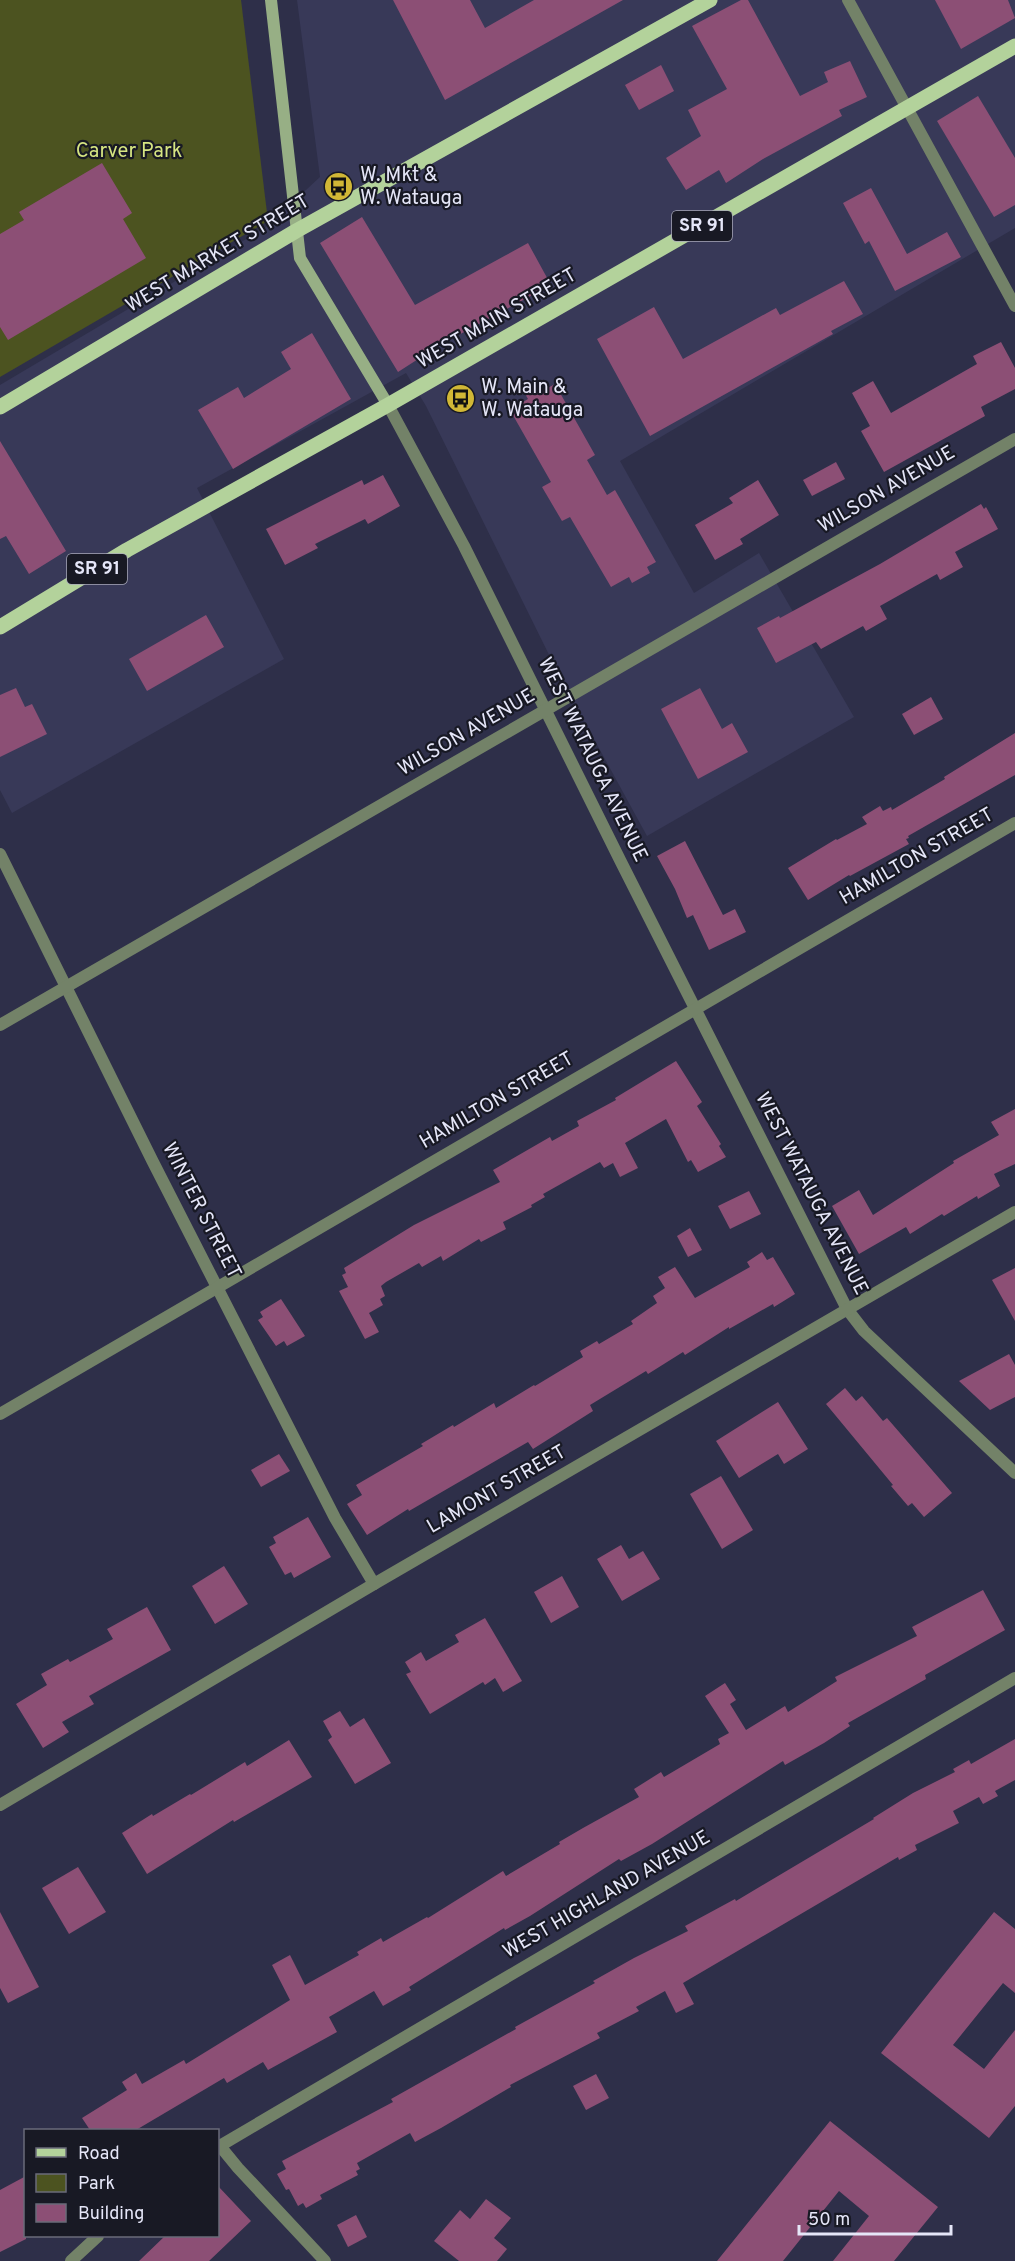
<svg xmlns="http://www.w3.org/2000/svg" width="1015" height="2261" viewBox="0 0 1015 2261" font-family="Overpass,sans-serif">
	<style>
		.built { fill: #383958 }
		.green { fill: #4c5320 }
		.building { fill: #8c4f75 }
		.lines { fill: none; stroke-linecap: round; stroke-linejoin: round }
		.street { stroke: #738268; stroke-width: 12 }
		.secondary { stroke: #97af85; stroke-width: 12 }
		.primary { stroke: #b3d29b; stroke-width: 15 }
		.labels { text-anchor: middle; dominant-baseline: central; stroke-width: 4.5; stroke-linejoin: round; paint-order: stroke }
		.shield { fill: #181924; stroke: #a8a8b8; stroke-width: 1.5 }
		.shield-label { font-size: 18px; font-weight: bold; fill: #e5e6f8 }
		.park-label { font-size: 20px; fill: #d6e582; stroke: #181924 }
		.poi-label { font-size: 20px; fill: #e5e6f8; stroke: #181924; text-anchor: start }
		.street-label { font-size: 20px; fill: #e5e6f8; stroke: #181924 }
	</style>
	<rect width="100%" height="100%" fill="#2e2f49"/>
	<!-- built -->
	<polygon class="built" points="297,0 1015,0 1015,228 620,461 694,593 759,553 854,717 647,836 559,675 426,406 406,373 197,488 284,659 12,813 0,790 0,385 265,228 320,177"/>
	<!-- green -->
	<polygon class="green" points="0,0 241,0 268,221 0,377"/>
	<!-- building -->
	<g class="building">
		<polygon points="393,0 470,0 485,28 534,0 623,0 445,100"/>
		<polygon points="741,0 748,0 800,96 828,82 824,72 850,61 867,97 839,110 842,116 763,159 726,183 719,170 686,190 666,158 701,136 688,110 727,89 692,26"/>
		<polygon points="935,0 1008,0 1015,18 961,49"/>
		<polygon points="661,65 674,91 639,110 625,85"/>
		<polygon points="978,96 1015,158 1015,205 994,217 937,121"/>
		<polygon points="102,163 132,213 123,219 146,258 8,340 0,327 0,234 24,220 19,212"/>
		<polygon points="871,188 907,254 947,232 961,257 895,291 869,241 865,244 843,203"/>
		<polygon points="362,217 415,305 528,243 551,285 440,345 398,372 320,243"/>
		<polygon points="844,281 863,314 831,331 833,334 650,436 597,339 654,307 683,359 776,308 780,315"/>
		<polygon points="312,333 351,399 233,469 198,410 238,387 244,398 291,369 281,352"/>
		<polygon points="1001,342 1015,368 1015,389 981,407 985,416 884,472 861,431 870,426 852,393 873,381 891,413 977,364 973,356"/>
		<polygon points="540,383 544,390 555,384 595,455 587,460 607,495 615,490 656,562 647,567 650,573 632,583 629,577 611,587 570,517 562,521 542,487 551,482 510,410 528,399 524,392"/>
		<polygon points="0,441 66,551 29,574 6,536 0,539"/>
		<polygon points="836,462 845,479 812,496 803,480"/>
		<polygon points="383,475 400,506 368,524 365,519 315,544 318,548 285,565 266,529 362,480 364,485"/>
		<polygon points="758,480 779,515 740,539 743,544 715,560 695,525 733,503 729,498"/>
		<polygon points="981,504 984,509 986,507 998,529 955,552 963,567 940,580 937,574 880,606 887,619 866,631 863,626 821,649 816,642 776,663 757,628 779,616 780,618 880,564"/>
		<polygon points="206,615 224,647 147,691 129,659"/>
		<polygon points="16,688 25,707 32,704 47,734 0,757 0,695"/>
		<polygon points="700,688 722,729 732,723 748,752 698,779 661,709"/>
		<polygon points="931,697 943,719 914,735 902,714"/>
		<polygon points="1015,733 1015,775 908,836 909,838 906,839 909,844 850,876 849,875 808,900 788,868 836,839 837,840 867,824 862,817 880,806 883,811 891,807 892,810 945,779 944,777"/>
		<polygon points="685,841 723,915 735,909 746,932 709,950 693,915 687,918 675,889 657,856"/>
		<polygon points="676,1061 702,1102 697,1106 721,1144 719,1146 726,1157 698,1172 691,1160 688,1162 666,1119 625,1143 638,1168 620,1177 613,1163 604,1168 600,1162 543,1194 545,1197 531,1205 532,1207 503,1222 506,1229 481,1242 479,1239 443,1261 441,1256 422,1267 419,1263 386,1282 381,1286 385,1296 380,1299 383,1305 369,1313 379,1332 365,1339 339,1291 348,1287 342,1275 346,1273 344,1268 414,1225 500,1182 493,1170 550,1137 552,1141 579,1126 577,1121 616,1100 615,1098"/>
		<polygon points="1015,1109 1015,1164 994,1174 1000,1186 978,1199 977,1196 944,1216 942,1214 910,1234 906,1227 859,1254 832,1206 859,1190 873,1215 954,1163 953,1161 999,1135 991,1122"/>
		<polygon points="749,1191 761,1214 730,1229 718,1206"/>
		<polygon points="690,1228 702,1250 688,1257 677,1236"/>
		<polygon points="762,1252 767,1260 773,1257 795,1294 774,1307 773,1304 729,1329 729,1327 685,1355 683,1352 648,1374 646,1371 590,1405 593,1411 533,1449 528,1442 409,1511 408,1509 367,1535 347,1504 362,1495 356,1485 423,1446 421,1444 453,1425 454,1427 494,1403 496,1408 534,1385 535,1386 583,1357 580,1351 597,1341 599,1344 633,1324 631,1321 657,1303 653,1296 665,1288 658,1277 675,1267 695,1298 750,1267 747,1262"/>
		<polygon points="1015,1268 1015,1321 992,1280"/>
		<polygon points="281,1299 305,1336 287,1346 284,1341 276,1346 258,1320 263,1317 260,1312"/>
		<polygon points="1009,1354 1015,1365 1015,1397 990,1410 959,1381"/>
		<polygon points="845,1388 856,1401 862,1396 883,1421 887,1418 952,1493 924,1517 912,1503 908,1506 891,1486 893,1485 826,1404"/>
		<polygon points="778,1402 808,1449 784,1464 778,1454 739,1478 716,1441"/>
		<polygon points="279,1454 290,1471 261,1487 251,1470"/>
		<polygon points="721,1476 753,1530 722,1549 690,1494"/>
		<polygon points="308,1517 331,1557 294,1578 291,1572 285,1575 269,1547 276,1543 273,1537"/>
		<polygon points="621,1545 629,1559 643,1551 660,1579 622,1601 597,1559"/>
		<polygon points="224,1566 248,1604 215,1624 192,1586"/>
		<polygon points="562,1576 579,1607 551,1623 534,1592"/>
		<polygon points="983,1590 1005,1630 925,1675 926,1679 848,1723 850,1726 824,1743 785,1765 783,1761 652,1844 621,1861 619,1859 530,1916 505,1930 504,1928 409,1987 411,1990 383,2006 374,1991 329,2017 337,2032 268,2070 263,2062 227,2083 224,2078 136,2130 90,2130 82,2118 127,2090 122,2082 136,2073 142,2084 184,2060 186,2064 290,2000 272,1965 290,1955 305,1985 359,1955 357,1952 381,1938 383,1942 427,1917 428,1918 503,1871 506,1876 560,1844 559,1842 583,1828 639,1797 634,1789 661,1772 664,1777 720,1744 718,1739 729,1733 705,1696 725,1683 736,1700 730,1704 746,1730 785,1706 788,1712 837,1681 835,1677 917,1636 912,1627"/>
		<polygon points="147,1607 171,1650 89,1696 94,1704 62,1722 69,1732 43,1748 16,1704 47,1685 41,1674 68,1659 70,1662 113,1639 107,1629"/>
		<polygon points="485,1618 522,1681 503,1692 495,1678 485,1685 483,1682 430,1714 406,1674 411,1672 405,1662 421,1652 426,1661 459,1642 455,1635"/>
		<polygon points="340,1711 350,1727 364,1718 391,1763 355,1784 328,1740 332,1737 323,1721"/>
		<polygon points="1015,1739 1015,1780 995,1791 998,1796 983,1804 979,1797 953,1811 959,1823 915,1845 917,1850 899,1860 898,1857 683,1983 694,2004 676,2013 665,1991 636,2007 639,2011 597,2033 600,2038 510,2085 511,2087 441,2128 415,2142 410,2133 357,2163 360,2169 356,2171 358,2175 320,2195 322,2199 306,2208 303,2203 298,2206 289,2189 286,2190 277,2174 286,2169 282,2161 393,2102 391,2099 516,2029 515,2027 595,1983 593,1981 634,1958 688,1931 685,1926 735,1899 736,1901 874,1819 873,1818 913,1793 955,1772 953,1769 969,1760 971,1764"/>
		<polygon points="289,1740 312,1777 234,1822 233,1820 147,1874 122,1833 152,1814 153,1816 190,1794 191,1795 245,1762 247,1766"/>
		<polygon points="78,1867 106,1912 69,1934 42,1888"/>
		<polygon points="0,1912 39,1987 8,2003 0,1988"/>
		<polygon points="994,1912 1015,1929 1015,1993 1003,1983 953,2045 984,2069 1015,2030 1015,2106 989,2138 881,2053"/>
		<polygon points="596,2074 609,2098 586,2110 573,2086"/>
		<polygon points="830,2121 938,2207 894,2261 833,2261 869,2216 839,2191 783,2261 717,2261"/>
		<polygon points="26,2176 26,2239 0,2252 0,2190"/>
		<polygon points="218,2186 251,2221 209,2261 139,2261 166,2235 218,2235"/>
		<polygon points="486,2199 511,2218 494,2238 507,2249 497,2261 459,2261 434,2241 460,2210 470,2219"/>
		<polygon points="356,2215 367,2237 348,2247 337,2225"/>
	</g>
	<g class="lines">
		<!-- street -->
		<g class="street">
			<polyline points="848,0 1015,306"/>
			<polyline points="388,405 464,546 620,860 847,1309 864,1331 1015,1473"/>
			<polyline points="0,854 153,1162 335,1518 374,1584"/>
			<polyline points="0,1025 1015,439"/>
			<polyline points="0,1414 1015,823"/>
			<polyline points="0,1805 374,1584 1015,1212"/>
			<polyline points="220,2146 238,2168 325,2261"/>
			<polyline points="218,2147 1015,1678"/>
			<polyline points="71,2261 98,2236"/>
		</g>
		<!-- secondary -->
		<polyline class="secondary" points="271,0 300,258 388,405"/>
		<!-- primary -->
		<g class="primary">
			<polyline points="0,407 296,231 710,0"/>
			<polyline points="0,627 127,550 388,405 1015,46"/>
		</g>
	</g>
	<!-- icons -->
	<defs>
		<symbol id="bus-disc" viewBox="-11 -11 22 22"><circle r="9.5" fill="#d1b736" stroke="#181924"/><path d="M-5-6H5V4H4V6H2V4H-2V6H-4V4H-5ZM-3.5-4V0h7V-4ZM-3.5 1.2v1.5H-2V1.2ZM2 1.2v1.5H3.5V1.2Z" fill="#111"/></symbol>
	</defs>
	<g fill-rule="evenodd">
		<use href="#bus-disc" x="322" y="170" width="33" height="33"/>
		<use href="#bus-disc" x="444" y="382" width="33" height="33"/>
	</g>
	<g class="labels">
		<!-- shield labels -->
		<g class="shield">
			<rect x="672" y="211" width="60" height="30" rx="4.5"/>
			<rect x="67" y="554" width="60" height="30" rx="4.5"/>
		</g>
		<g class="shield-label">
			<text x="702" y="226">SR 91</text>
			<text x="97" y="569">SR 91</text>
		</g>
		<!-- park labels -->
		<g class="park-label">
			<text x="129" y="152">Carver Park</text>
		</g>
		<!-- poi labels -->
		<g class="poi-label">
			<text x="360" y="176">W. Mkt &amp;<tspan x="360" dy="23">W. Watauga</tspan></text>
			<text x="481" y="388">W. Main &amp;<tspan x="481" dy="23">W. Watauga</tspan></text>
		</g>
		<!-- street labels -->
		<g class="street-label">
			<text transform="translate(218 254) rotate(-31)">WEST MARKET STREET</text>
			<text transform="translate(497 319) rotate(-30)">WEST MAIN STREET</text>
			<text transform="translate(887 490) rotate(-30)">WILSON AVENUE</text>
			<text transform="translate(467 733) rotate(-30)">WILSON AVENUE</text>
			<text transform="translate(592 760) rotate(64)">WEST WATAUGA AVENUE</text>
			<text transform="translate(917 857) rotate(-30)">HAMILTON STREET</text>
			<text transform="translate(497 1101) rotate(-30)">HAMILTON STREET</text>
			<text transform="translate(811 1194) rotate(63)">WEST WATAUGA AVENUE</text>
			<text transform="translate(201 1211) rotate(63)">WINTER STREET</text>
			<text transform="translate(497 1490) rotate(-30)">LAMONT STREET</text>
			<text transform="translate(607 1895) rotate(-30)">WEST HIGHLAND AVENUE</text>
		</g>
	</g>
	<!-- legend -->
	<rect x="24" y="2129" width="195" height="108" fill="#181924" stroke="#6a6b79" stroke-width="1.5"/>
	<rect x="36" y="2148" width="30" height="9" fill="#b3d29b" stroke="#6a6b79" stroke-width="1.5"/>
	<text x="78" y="2159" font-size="18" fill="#e5e6f8">Road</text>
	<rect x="36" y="2174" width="30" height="18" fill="#4c5320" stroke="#6a6b79" stroke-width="1.5"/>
	<text x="78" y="2189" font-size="18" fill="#e5e6f8">Park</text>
	<rect x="36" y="2204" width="30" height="18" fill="#8c4f75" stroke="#6a6b79" stroke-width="1.5"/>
	<text x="78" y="2219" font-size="18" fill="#e5e6f8">Building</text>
	<!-- scale -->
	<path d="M799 2225v9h152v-9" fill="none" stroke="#e5e6f8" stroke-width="3"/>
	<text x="808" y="2225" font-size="18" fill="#e5e6f8" stroke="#181924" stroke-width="4.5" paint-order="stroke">50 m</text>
</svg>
